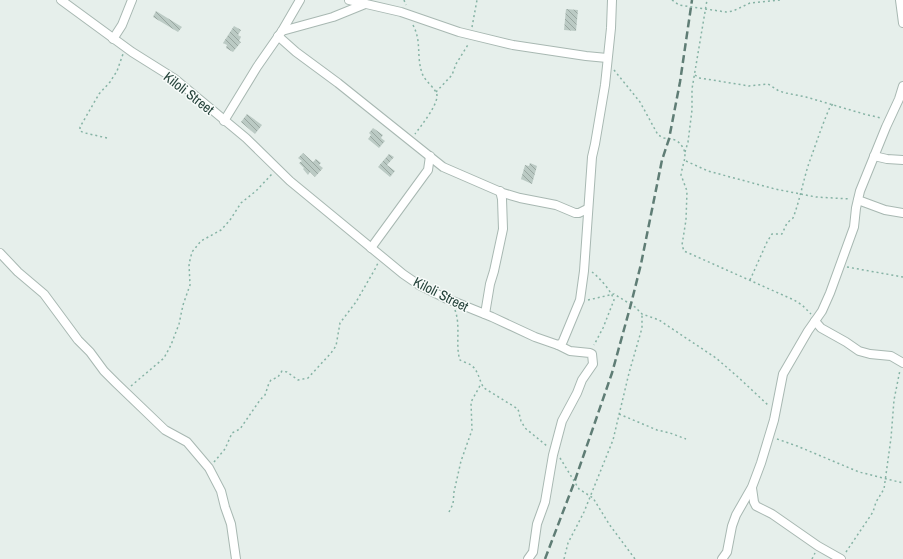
<svg xmlns="http://www.w3.org/2000/svg" width="903" height="559" viewBox="0 0 903 559" font-family="'Archivo Narrow',sans-serif">
	<style>
		.building { fill: url(#building-back-hatch) }
		.lines { fill: none; stroke-linecap: round; stroke-linejoin: round }
		.minor-casing { stroke: #a8b8b2; stroke-width: 10 }
		.path { stroke: #86b3a5; stroke-width: 1.5; stroke-dasharray: 2 3; stroke-linecap: butt }
		.minor { stroke: #fff; stroke-width: 8 }
		.rail { stroke: #5f7d75; stroke-width: 2.5; stroke-dasharray: 8 4; stroke-linecap: butt }
		.labels { text-anchor: middle; dominant-baseline: central; stroke-width: 3; stroke-linejoin: round; paint-order: stroke }
		.street-label { font-size: 14px; fill: #24423a; stroke: #f7fbf9 }
	</style>
	<defs>
		<pattern id="building-back-hatch" width="6" height="6" patternUnits="userSpaceOnUse"><rect width="6" height="6" fill="#bbcac4"/><path d="M-1 5l2 2M0 0l6 6M5-1l2 2" fill="none" stroke="#98a6a0"/></pattern>
	</defs>
	<rect width="100%" height="100%" fill="#e6efeb"/>
	<!-- building -->
	<g class="building">
		<polygon points="566,9 578,10 576,31 564,30"/>
		<polygon points="156,11 182,27 178,32 153,17"/>
		<polygon points="234,26 241,30 238,35 241,37 239,41 241,42 233,52 226,48 227,45 223,43"/>
		<polygon points="247,114 262,125 255,134 241,122"/>
		<polygon points="373,128 383,135 381,138 385,141 379,148 368,139 371,135 369,133"/>
		<polygon points="303,153 313,162 316,159 321,163 319,165 323,168 315,177 310,172 308,175 303,169 304,168 299,163 302,161 298,158"/>
		<polygon points="389,154 394,157 387,165 395,171 390,177 378,167"/>
		<polygon points="530,163 537,166 532,184 521,179 525,165 529,166"/>
	</g>
	<g class="lines">
		<defs>
			<g id="minor">
				<polyline points="61,0 132,52 175,79 246,138 290,181 403,274 419,285 445,298 492,317 535,337 558,345 562,343 563,341 580,300 584,271 592,157 595,144 605,85 611,28 612,0"/>
				<polyline points="349,0 401,12 459,32 513,45 586,56 607,58"/>
				<polyline points="900,0 903,23"/>
				<polyline points="282,31 333,17 365,4"/>
				<polyline points="278,36 296,52 338,83 443,167 503,193 520,198 556,205 575,213 579,213 587,209"/>
				<polyline points="113,39 122,25 132,0"/>
				<polyline points="224,121 257,67 282,31 300,0"/>
				<polyline points="874,156 887,159 903,160"/>
				<polyline points="858,200 885,210 903,213"/>
				<polyline points="371,248 425,174 428,170 430,156"/>
				<polyline points="0,253 18,272 44,294 78,340 90,352 104,371 116,383 165,430 187,442 209,468 221,491 225,507 231,524 236,559"/>
				<polyline points="485,314 490,284 494,271 503,229 502,199 500,191"/>
				<polyline points="815,321 821,328 846,342 859,351 870,354 891,356 903,363"/>
				<polyline points="752,488 754,502 756,506 772,514 818,546 841,559"/>
				<polyline points="528,559 533,552 537,524 545,502 553,455 562,421 577,393 582,380 593,364 592,354 590,353 570,351 558,345"/>
				<polyline points="722,559 727,552 732,526 736,515 752,487 761,463 774,420 783,374 808,331 822,311 830,293 854,227 856,208 860,191 886,127 899,99 903,86"/>
			</g>
		</defs>
		<!-- minor casing -->
		<use href="#minor" class="minor-casing"/>
		<!-- path -->
		<g class="path">
			<polyline points="404,0 406,5"/>
			<polyline points="672,0 679,5 726,12 733,11 750,3 781,0"/>
			<path d="M413,25c9,17 3,30 9,48 3,9 15,16 15,23 0,10 -16,30 -22,38"/>
			<polyline points="472,27 477,0"/>
			<path d="M614,70l26,32 18,33 6,3 12,2c15,12 7,20 5,35l6,16 -1,29 -4,25 2,6 110,49 8,5 9,9"/>
			<polyline points="695,75 699,78 706,79 749,86 768,84 779,91 786,93 806,97 864,114 881,118"/>
			<polyline points="436,92 452,75 456,64 469,43"/>
			<polyline points="107,138 85,133 80,131 80,127 99,94 110,82 117,71 123,54"/>
			<polyline points="685,152 688,142 692,110 692,89 707,0"/>
			<polyline points="686,161 708,171 775,189 816,197 850,199"/>
			<polyline points="847,267 903,277"/>
			<path d="M592,272c7,5 20,20 22,28l-11,28 -9,17"/>
			<path d="M750,280l17,-38 5,-8h10l5,-11 6,-5c7,-18 10,-37 16,-55 7,-19 13,-38 21,-56l3,-3"/>
			<polyline points="588,300 614,294 635,307 642,314 659,320 716,358 738,377 769,406"/>
			<path d="M455,310c6,16 0,36 5,50 3,2 8,3 11,5 8,6 8,16 13,23l34,21 3,12 4,7 22,18"/>
			<polyline points="131,386 164,358 171,345 179,324 183,305 190,285 189,264 192,252 201,241 221,230 230,220 241,203 256,191 272,174"/>
			<polyline points="619,414 657,430 670,433 686,439"/>
			<polyline points="777,439 797,446 859,472 903,483"/>
			<polyline points="560,458 579,489 593,498 609,524 635,559"/>
			<polyline points="214,462 225,449 232,433 240,429 260,400 265,395 269,383 271,380 278,377 282,371 287,372 298,380 308,378 331,353 336,346 340,323 356,302 375,269 378,263"/>
			<polyline points="449,512 453,504 454,492 461,461 472,430 471,402 481,384"/>
			<polyline points="846,552 873,512 876,502 884,489 891,438 894,400 900,370"/>
			<polyline points="564,559 568,543 584,512 613,440 629,373 642,328 642,314"/>
			<polyline points="812,559 815,553"/>
		</g>
		<!-- minor -->
		<use href="#minor" class="minor"/>
		<!-- rail -->
		<polyline class="rail" points="545,559 574,483 612,373 631,304 641,264 662,160 669,139 680,82 692,0"/>
	</g>
	<g class="labels">
		<!-- street labels -->
		<g class="street-label">
			<text transform="translate(189 93) rotate(38)">Kiloli Street</text>
			<text transform="translate(441 294) rotate(27)">Kiloli Street</text>
		</g>
	</g>
</svg>
